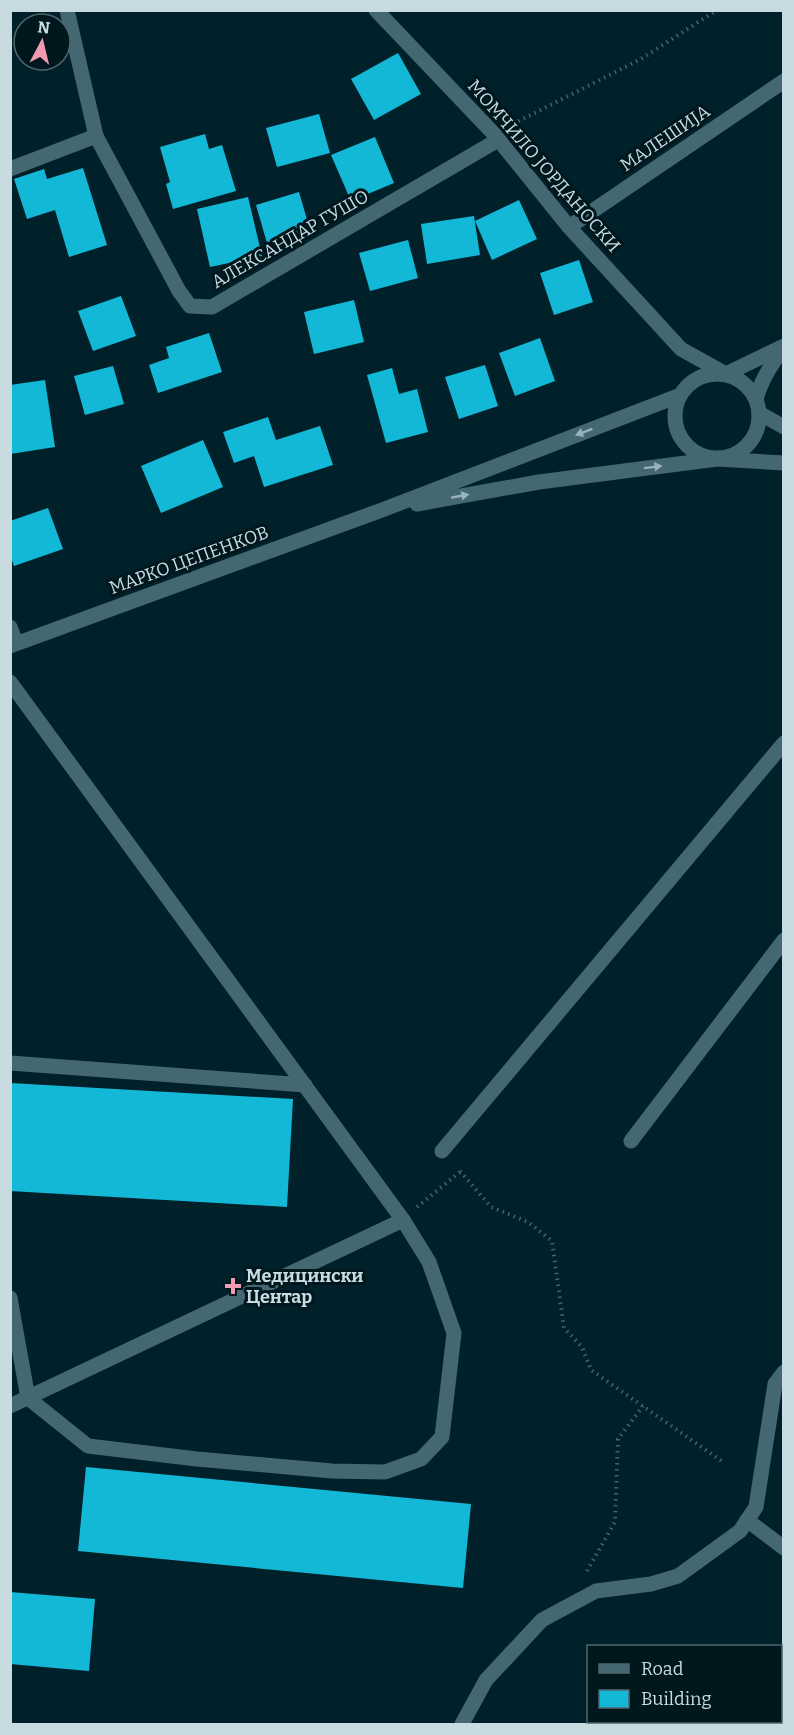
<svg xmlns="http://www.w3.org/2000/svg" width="794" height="1735" viewBox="0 0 794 1735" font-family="Bitter,serif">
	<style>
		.building { fill: #14b8d7 }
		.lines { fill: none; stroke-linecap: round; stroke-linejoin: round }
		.path { stroke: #46626a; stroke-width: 4; stroke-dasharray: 1.5 4.5; stroke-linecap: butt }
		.minor { stroke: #446872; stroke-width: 15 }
		.oneway { fill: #99b3ba }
		.poi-dot { fill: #f19ab2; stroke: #00171e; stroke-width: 2 }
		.labels { text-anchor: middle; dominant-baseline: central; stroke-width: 6; stroke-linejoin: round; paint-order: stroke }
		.street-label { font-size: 18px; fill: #c7dbe0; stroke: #00171e }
		.poi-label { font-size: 18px; font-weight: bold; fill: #c7dbe0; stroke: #00171e; text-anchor: start }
	</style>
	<rect width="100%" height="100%" fill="#00212a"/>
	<!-- building -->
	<g class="building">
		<polygon points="398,53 421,94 374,120 351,79"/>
		<polygon points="319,114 330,153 277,167 266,128"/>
		<polygon points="205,134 209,149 222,145 236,191 173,209 166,184 170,182 160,147"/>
		<polygon points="375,137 394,183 351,201 331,155"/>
		<polygon points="83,168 107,245 69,257 55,210 27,219 14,179 44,169 47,179"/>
		<polygon points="299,192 310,230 267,243 256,205"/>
		<polygon points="248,197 262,256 210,267 197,209"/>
		<polygon points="519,200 537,239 492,260 475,221"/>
		<polygon points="474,216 480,255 427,264 421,224"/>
		<polygon points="408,240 418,278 370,291 359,253"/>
		<polygon points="579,260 593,302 554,315 540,273"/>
		<polygon points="121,296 136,336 93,351 78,311"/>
		<polygon points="354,300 364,342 314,354 304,312"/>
		<polygon points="209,333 222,372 158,393 149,365 169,358 166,347"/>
		<polygon points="540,338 555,381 515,396 499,353"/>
		<polygon points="485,365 498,406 459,419 445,377"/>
		<polygon points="113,366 124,404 85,415 74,376"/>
		<polygon points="392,368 399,394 417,389 428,432 386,443 367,375"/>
		<polygon points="45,380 55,447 10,454 10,385"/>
		<polygon points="268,417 276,440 320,426 333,465 264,487 254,456 234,463 223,432"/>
		<polygon points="203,440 223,487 161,513 141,466"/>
		<polygon points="48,508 63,549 14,566 10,555 10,521"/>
		<polygon points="10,1083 293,1099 287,1207 10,1191"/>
		<polygon points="86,1467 471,1504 463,1588 78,1551"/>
		<polygon points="10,1592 95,1599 89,1671 10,1664"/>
	</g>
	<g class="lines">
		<!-- path -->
		<g class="path">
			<polyline points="513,124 641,59 717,10"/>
			<polyline points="460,1171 491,1207 528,1222 552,1241 564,1328 582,1347 591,1370 723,1462"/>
			<polyline points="417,1207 460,1172"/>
			<polyline points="587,1571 615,1522 618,1439 643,1406"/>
		</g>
		<!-- minor -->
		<g class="minor">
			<polyline points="67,10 96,136"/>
			<polyline points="376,10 494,134 569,227 681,349 726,374 784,346"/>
			<polyline points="10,169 96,136 179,291 190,306 212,307 498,140"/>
			<polyline points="569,227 784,81"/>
			<circle cx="717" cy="416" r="42"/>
			<path d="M756,399c5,-19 15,-33 26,-50"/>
			<polyline points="759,413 784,427"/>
			<polyline points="417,504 539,482 717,459 784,463"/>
			<polyline points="10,627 16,643"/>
			<polyline points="10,646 382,510 678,396"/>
			<polyline points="10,682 403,1220 10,1406"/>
			<polyline points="10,1063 305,1085"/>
			<polyline points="631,1141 784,940"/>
			<polyline points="442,1151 784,743"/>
			<polyline points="10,1298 28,1398 88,1446 197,1459 332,1471 385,1472 421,1459 442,1437 454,1333 429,1262 403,1220"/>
			<polyline points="747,1520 784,1548"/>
			<polyline points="462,1724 486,1680 542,1620 596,1591 651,1584 678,1576 740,1531 756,1507 775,1384 784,1372"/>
		</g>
	</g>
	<!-- one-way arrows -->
	<defs><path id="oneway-solid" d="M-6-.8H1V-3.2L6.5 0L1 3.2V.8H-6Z" transform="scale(1.5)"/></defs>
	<g class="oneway">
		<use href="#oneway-solid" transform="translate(584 432) rotate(159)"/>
		<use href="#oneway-solid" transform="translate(653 467) rotate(-7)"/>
		<use href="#oneway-solid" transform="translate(460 496) rotate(-10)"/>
	</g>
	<!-- markers -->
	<path class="poi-dot" d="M230 1277h6v6h6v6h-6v6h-6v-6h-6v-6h6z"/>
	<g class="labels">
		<!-- street labels -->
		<g class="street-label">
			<text transform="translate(665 138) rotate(-34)">МАЛЕШИЈА</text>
			<text transform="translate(544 166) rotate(49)">МОМЧИЛО ЈОРДАНОСКИ</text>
			<text transform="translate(290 239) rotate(-30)">АЛЕКСАНДАР ГУШО</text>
			<text transform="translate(189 560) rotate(-20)">МАРКО ЦЕПЕНКОВ</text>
		</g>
		<!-- poi labels -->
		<g class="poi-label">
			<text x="246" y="1276">Медицински<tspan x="246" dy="21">Центар</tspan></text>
		</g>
	</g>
	<!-- border -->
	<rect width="794" height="1735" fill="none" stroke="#c7dbe0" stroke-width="24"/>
	<!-- legend -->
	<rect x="587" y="1645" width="195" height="78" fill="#00171e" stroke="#50656c" stroke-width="1.5"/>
	<rect x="599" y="1664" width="30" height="9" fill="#446872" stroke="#50656c" stroke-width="1.5"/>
	<text x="641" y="1675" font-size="18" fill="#c7dbe0">Road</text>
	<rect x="599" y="1690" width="30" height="18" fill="#14b8d7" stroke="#50656c" stroke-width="1.5"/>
	<text x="641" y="1705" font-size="18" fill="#c7dbe0">Building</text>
	<!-- north arrow -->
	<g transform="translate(42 42) rotate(7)"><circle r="28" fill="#00171e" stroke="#50656c" stroke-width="1.5"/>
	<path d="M0-4.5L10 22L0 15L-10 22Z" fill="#f19ab2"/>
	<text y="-9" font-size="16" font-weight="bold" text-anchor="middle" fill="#c7dbe0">N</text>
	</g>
</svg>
